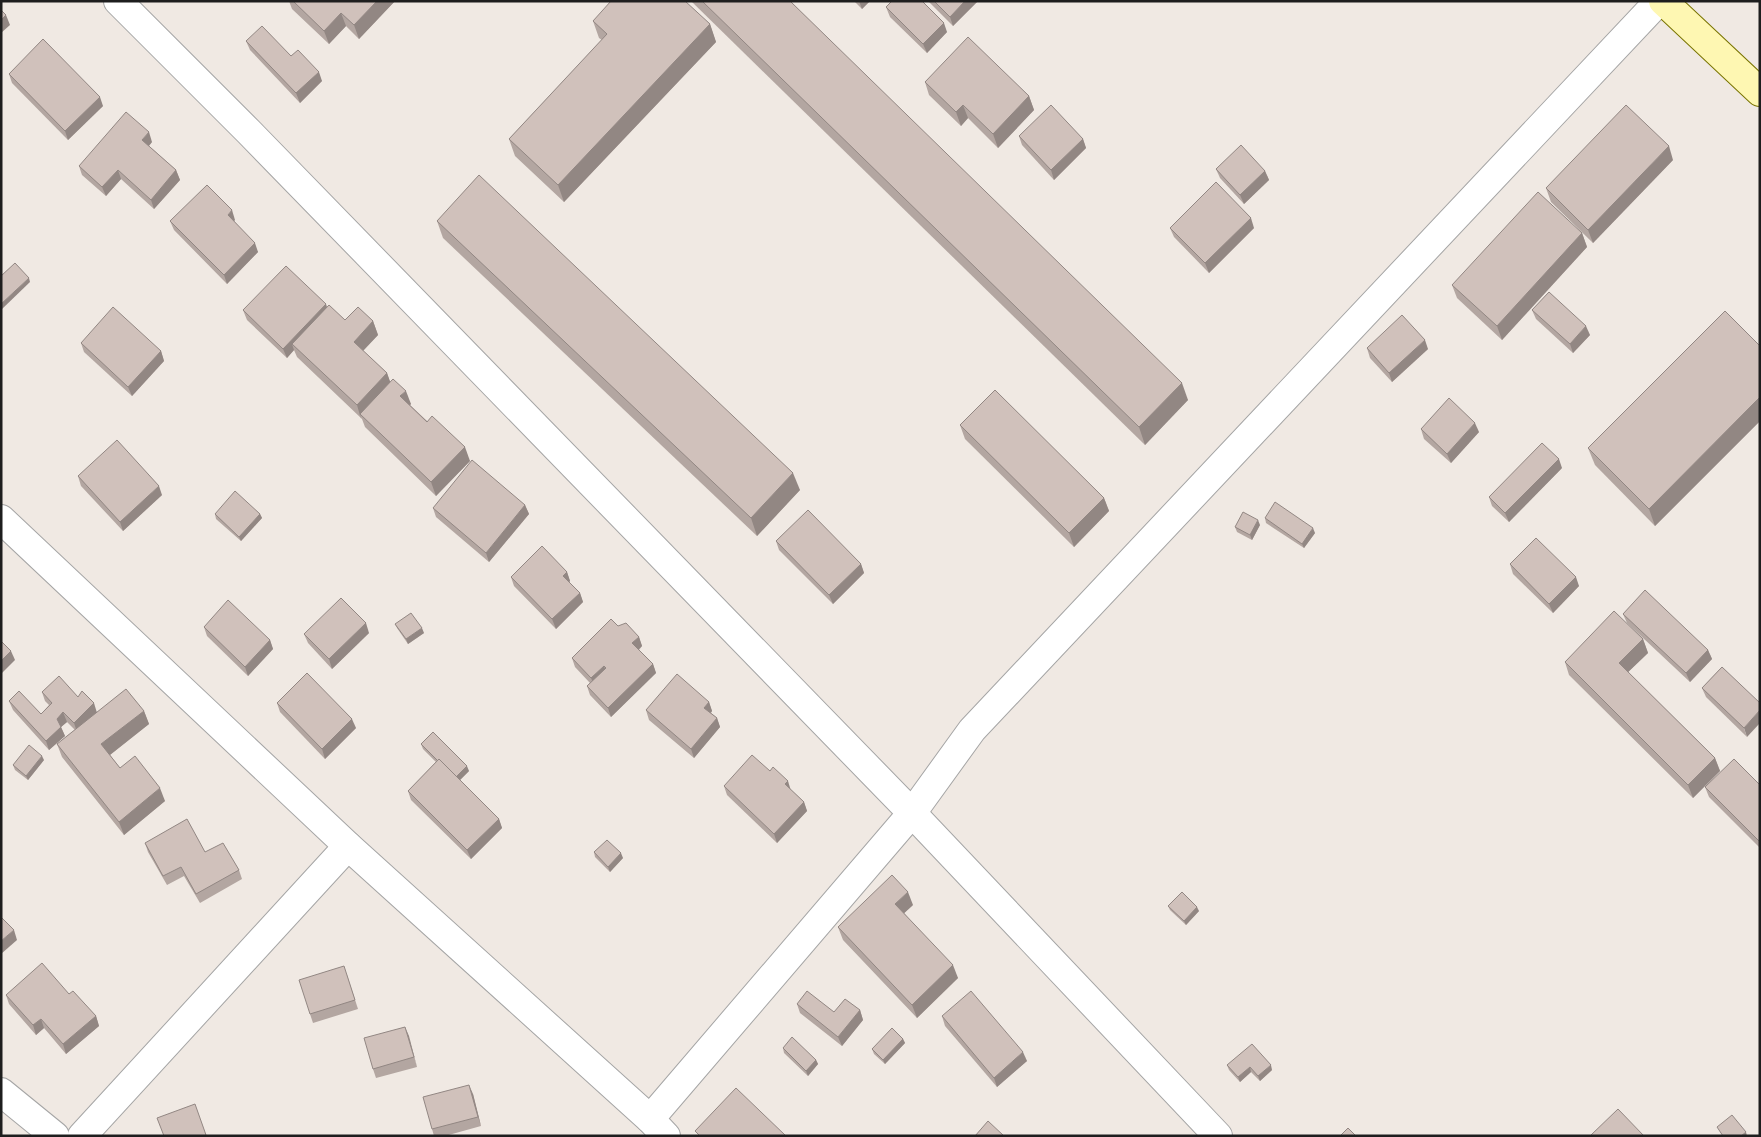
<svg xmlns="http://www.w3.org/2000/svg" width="1761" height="1137" viewBox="0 0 1761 1137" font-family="Jost,sans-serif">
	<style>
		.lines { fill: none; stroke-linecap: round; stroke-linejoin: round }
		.minor-casing { stroke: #a5a5a5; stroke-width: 30 }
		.secondary-casing { stroke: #797400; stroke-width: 30 }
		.minor { stroke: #fff; stroke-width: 28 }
		.secondary { stroke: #fef7b2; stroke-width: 28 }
		.wall { fill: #b3a6a1 }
		.shaded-wall { fill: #928783 }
		.building { fill: #d0c1bb; stroke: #928783 }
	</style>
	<rect width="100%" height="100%" fill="#f0e9e3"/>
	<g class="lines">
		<defs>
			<g id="minor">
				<polyline points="118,1 249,132 912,813 1218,1136"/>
				<polyline points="1,519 348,846 650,1119 666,1136"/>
				<polyline points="1,1092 55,1136"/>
				<polyline points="650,1119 912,813 972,730 1659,1"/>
				<polyline points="82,1136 348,846"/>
			</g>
			<polyline id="secondary" points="1663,1 1760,92"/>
		</defs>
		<!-- minor casing -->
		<use href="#minor" class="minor-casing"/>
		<!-- secondary casing -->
		<use href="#secondary" class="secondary-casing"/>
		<!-- minor -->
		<use href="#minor" class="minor"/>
		<!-- secondary -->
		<use href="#secondary" class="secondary"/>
	</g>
	<!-- wall -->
	<g class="wall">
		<polygon points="289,1 395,1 359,39 346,26 329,44 292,9"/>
		<polygon points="691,1 790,1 1188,400 1145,445"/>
		<polygon points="854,1 870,1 862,9"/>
		<polygon points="928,1 978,1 953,26"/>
		<polygon points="886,7 947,32 927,53 890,17"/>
		<polygon points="593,21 710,24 716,42 564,202 515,156 509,139 602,40 599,38"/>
		<polygon points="246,41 291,56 322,81 300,103 250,50"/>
		<polygon points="9,74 103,106 68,140 12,83"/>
		<polygon points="925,82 1029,96 1034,110 998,148 968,118 961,126 929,95"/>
		<polygon points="1019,136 1083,139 1086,148 1054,180 1022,145"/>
		<polygon points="152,142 149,146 176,170 180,180 154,209 121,179 106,196 82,175 79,166"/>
		<polygon points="1673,160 1593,243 1551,202 1546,188"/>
		<polygon points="1216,169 1265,171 1269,180 1244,204 1220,178"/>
		<polygon points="235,220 234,221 258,252 227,284 174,230 170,221"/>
		<polygon points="437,221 800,490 757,536 443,238"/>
		<polygon points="1170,228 1254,228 1209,273 1174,237"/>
		<polygon points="1582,233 1587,247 1502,340 1457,298 1452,285"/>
		<polygon points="327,307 345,320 373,321 378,335 363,351 387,373 390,382 411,404 410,405 470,461 436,496 365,427 362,419 297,357 294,350 287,358 247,320 243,310"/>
		<polygon points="1532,310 1590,335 1573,353 1536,319"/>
		<polygon points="81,343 161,351 164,361 132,396 84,352"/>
		<polygon points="1760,346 1760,421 1655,526 1595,465 1588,448"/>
		<polygon points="1367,348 1428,349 1392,382 1370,358"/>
		<polygon points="960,425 1104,498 1109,511 1074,547 965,439"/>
		<polygon points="1421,429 1479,432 1451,463 1424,439"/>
		<polygon points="1562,468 1509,522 1492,506 1489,497"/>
		<polygon points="78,476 162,495 123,531 81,486"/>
		<polygon points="525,505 529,514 489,562 436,517 433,508"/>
		<polygon points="215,514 260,514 262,518 241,541 216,519"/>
		<polygon points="1265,518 1315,533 1304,548 1266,523"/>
		<polygon points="1260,525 1252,540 1237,532 1235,527"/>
		<polygon points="776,541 861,564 864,573 833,604 779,550"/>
		<polygon points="1510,564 1579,586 1553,613 1513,574"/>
		<polygon points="567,572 570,581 569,582 580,593 583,602 556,629 514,586 511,577"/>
		<polygon points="1623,614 1708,650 1712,659 1690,682 1627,623"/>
		<polygon points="395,624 424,633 408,644 397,628"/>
		<polygon points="618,626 639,637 642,646 639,650 653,664 656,673 611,717 590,695 587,686 590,683 575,667 572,658"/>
		<polygon points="204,627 270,640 273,649 248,676 207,636"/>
		<polygon points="369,633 332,669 308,643 304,634"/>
		<polygon points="1643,639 1648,653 1628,672 1715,758 1720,771 1693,798 1569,675 1565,662"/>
		<polygon points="1722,667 1747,737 1706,697 1702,688"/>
		<polygon points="42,692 78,697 97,712 144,711 149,724 110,755 120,768 165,801 124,835 62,757 57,744 75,730 67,722 61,727 65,736 49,750 13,710 9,701 41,714 49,705 45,701"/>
		<polygon points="709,702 712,711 711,713 717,718 720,727 694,758 649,720 646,710"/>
		<polygon points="277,703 356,728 325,759 280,712"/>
		<polygon points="421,744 469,771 460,780 499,819 502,828 471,859 411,800 408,791 436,762 423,749"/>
		<polygon points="44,760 28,780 15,770 13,765"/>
		<polygon points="770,771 804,802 807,811 777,843 727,795 724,786"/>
		<polygon points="1760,785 1760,848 1709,797 1705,787"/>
		<polygon points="145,843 205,852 239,870 242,879 200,903 184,876 167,885 148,852"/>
		<polygon points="594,852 623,858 610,872 595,857"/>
		<polygon points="913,905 904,913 958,978 917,1018 843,940 838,927"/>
		<polygon points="1168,906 1199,911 1186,925 1170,910"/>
		<polygon points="347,975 358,1009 313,1023 310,1014"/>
		<polygon points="69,994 96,1016 99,1026 66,1054 44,1028 36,1035 9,1004 6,995"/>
		<polygon points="797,1004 834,1012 860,1010 863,1020 842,1046 800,1013"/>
		<polygon points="942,1016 1027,1061 997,1087 945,1026"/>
		<polygon points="405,1027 417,1067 376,1078 373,1069"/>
		<polygon points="903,1039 905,1043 885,1064 874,1054 872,1049"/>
		<polygon points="783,1048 816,1060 818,1064 808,1076 784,1053"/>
		<polygon points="1227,1065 1272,1070 1260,1081 1251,1072 1240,1082 1229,1070"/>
		<polygon points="473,1094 481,1126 445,1136 434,1136 432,1129"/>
	</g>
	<!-- shaded-wall -->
	<g class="shaded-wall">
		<polygon points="377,1 395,1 359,39 354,25"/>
		<polygon points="859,1 870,1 862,9"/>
		<polygon points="965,1 978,1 953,26 950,17"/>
		<polygon points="341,13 346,26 329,44 324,31"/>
		<polygon points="6,15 10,25 1,33 1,20"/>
		<polygon points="944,23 947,32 927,53 923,44"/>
		<polygon points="710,24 716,42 564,202 558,185"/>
		<polygon points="319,72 322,81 300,103 296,93"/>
		<polygon points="1029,96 1034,110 998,148 993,134"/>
		<polygon points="100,97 103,106 68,140 65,131"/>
		<polygon points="963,105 968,118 961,126 956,112"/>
		<polygon points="149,132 152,142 146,149 142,140"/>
		<polygon points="1083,139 1086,148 1054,180 1051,170"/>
		<polygon points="1669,146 1673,160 1593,243 1588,230"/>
		<polygon points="118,170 121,179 106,196 102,187"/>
		<polygon points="176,170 180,180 154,209 151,200"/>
		<polygon points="1265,171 1269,180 1244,204 1240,195"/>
		<polygon points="232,210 235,220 231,224 228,215"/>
		<polygon points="1251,218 1254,228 1209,273 1205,263"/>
		<polygon points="1582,233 1587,247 1502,340 1497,326"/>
		<polygon points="255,243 258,252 227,284 224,275"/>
		<polygon points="29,278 30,282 1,310 1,304"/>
		<polygon points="326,304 329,313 292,344 294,350 287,358 283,349"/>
		<polygon points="373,321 378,335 358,356 354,342"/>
		<polygon points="1586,326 1590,335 1573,353 1570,344"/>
		<polygon points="1425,340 1428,349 1392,382 1389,373"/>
		<polygon points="161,351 164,361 132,396 128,387"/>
		<polygon points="387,373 392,387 360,414 361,419 357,405"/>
		<polygon points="1182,383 1188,400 1145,445 1139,427"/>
		<polygon points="406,391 411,404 405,410 400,396"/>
		<polygon points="1760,397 1760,421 1655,526 1649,509"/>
		<polygon points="1475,423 1479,432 1451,463 1447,454"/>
		<polygon points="465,447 470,461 436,496 431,482"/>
		<polygon points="1559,459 1562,468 1509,522 1505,513"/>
		<polygon points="793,473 800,490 757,536 751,518"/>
		<polygon points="159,486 162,495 123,531 120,522"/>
		<polygon points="1104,498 1109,511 1074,547 1069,533"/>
		<polygon points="525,505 529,514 489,562 486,553"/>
		<polygon points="260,514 262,518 241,541 239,537"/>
		<polygon points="1258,520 1260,525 1252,540 1250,535"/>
		<polygon points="1313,528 1315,533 1304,548 1302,544"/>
		<polygon points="861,564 864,573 833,604 829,595"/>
		<polygon points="567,572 570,581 567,585 563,576"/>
		<polygon points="1576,577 1579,586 1553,613 1549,604"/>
		<polygon points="580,593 583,602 556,629 552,619"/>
		<polygon points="366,623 369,633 332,669 329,659"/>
		<polygon points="422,628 424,633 408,644 406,639"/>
		<polygon points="639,637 642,646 636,652 632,643"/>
		<polygon points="1643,639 1648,653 1624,676 1619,663"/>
		<polygon points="270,640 273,649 248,676 245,667"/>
		<polygon points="1708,650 1712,659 1690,682 1686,673"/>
		<polygon points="11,651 15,660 1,674 1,661"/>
		<polygon points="653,664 656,673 611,717 608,708"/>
		<polygon points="604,666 607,675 595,687 591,678"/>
		<polygon points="709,702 712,711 707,717 704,708"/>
		<polygon points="94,703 97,713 77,732 74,723"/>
		<polygon points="1760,710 1760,723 1747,737 1744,728"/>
		<polygon points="144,711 149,724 106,758 101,744"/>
		<polygon points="63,712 67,722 61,727 65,736 49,750 46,741 57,719"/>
		<polygon points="717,718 720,727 694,758 691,749"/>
		<polygon points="352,719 356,728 325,759 322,749"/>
		<polygon points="42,756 44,760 28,780 26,776"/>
		<polygon points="1715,758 1720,771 1693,798 1688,785"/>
		<polygon points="467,766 469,771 457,783 455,778"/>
		<polygon points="788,781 791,791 785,784"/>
		<polygon points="160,788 165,801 124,835 119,822"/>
		<polygon points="804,802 807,811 777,843 774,834"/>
		<polygon points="499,819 502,828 471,859 467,850"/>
		<polygon points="621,853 623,858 610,872 608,867"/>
		<polygon points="908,892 913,905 900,917 895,904"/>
		<polygon points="1197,907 1199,911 1186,925 1184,921"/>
		<polygon points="14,930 17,940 1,954 1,941"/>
		<polygon points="953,965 958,978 917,1018 912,1005"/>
		<polygon points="860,1010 863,1020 842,1046 838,1037"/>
		<polygon points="96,1016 99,1026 66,1054 63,1044"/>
		<polygon points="41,1019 44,1028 36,1035 33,1025"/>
		<polygon points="405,1027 409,1036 417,1067"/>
		<polygon points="903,1039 905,1043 885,1064 883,1060"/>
		<polygon points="1023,1052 1027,1061 997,1087 994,1078"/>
		<polygon points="816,1060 818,1064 808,1076 806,1071"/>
		<polygon points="1271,1065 1272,1070 1260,1081 1258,1076"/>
		<polygon points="1250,1067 1251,1072 1240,1082 1238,1077"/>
		<polygon points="469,1085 473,1094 481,1126 478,1117"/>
		<polygon points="1746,1132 1747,1136 1741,1136"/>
	</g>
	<!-- building -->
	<g class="building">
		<polygon points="293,1 377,1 354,25 341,13 324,31"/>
		<polygon points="611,1 685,1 710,24 558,185 509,139 607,34 593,21"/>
		<polygon points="702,1 790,1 1182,383 1139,427"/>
		<polygon points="892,1 922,1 944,23 923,44 886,7"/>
		<polygon points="934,1 965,1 950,17"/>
		<polygon points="1,10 6,15 1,20"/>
		<polygon points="262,26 291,56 298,50 319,72 296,93 246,41"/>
		<polygon points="968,37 1029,96 993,134 963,105 956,112 925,82"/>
		<polygon points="43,39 100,97 65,131 9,74"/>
		<polygon points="1051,105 1083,139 1051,170 1019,136"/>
		<polygon points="1626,105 1669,146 1588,230 1546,188"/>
		<polygon points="126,112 149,132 142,140 176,170 151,200 118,170 102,187 79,166"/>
		<polygon points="1241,145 1265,171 1240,195 1216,169"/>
		<polygon points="479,175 793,473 751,518 437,221"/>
		<polygon points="1216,182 1251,218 1205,263 1170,228"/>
		<polygon points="207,185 232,210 228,215 255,243 224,275 170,221"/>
		<polygon points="1538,192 1582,233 1497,326 1452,285"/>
		<polygon points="15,263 29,278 1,304 1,276"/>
		<polygon points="286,266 326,304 283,349 243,310"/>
		<polygon points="1549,292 1586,326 1570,344 1532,310"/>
		<polygon points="329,305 345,320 358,307 373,321 354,342 387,373 357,405 292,344"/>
		<polygon points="113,307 161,351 128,387 81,343"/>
		<polygon points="1725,311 1760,346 1760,397 1649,509 1588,448"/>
		<polygon points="1402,315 1425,340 1389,373 1367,348"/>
		<polygon points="393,379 406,391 400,396 427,422 432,416 465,447 431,482 360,414"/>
		<polygon points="995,390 1104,498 1069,533 960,425"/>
		<polygon points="1449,398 1475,423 1447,454 1421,429"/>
		<polygon points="117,440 159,486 120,522 78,476"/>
		<polygon points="1542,443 1559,459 1505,513 1489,497"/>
		<polygon points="472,460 525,505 486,553 433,508"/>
		<polygon points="235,491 260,514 239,537 215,514"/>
		<polygon points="1275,502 1313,528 1302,544 1265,518"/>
		<polygon points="808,510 861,564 829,595 776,541"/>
		<polygon points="1243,512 1258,520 1250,535 1235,527"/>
		<polygon points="1536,538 1576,577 1549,604 1510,564"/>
		<polygon points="542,546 567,572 563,576 580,593 552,619 511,577"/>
		<polygon points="1645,590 1708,650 1686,673 1623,614"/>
		<polygon points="341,598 366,623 329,659 304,634"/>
		<polygon points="228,600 270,640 245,667 204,627"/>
		<polygon points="1614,611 1643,639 1619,663 1715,758 1688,785 1565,662"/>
		<polygon points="411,613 422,628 406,639 395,624"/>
		<polygon points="611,619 618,626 626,623 639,637 632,643 653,664 608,708 587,686 606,668 604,666 591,678 572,658"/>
		<polygon points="1,641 11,651 1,661"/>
		<polygon points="1722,667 1760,703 1760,710 1744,728 1702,688"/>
		<polygon points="307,673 352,719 322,749 277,703"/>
		<polygon points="677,674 709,702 704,708 717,718 691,749 646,710"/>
		<polygon points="59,676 78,697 82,691 94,703 74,723 63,712 57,719 61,727 46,741 9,701 19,691 41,714 52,703 42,692"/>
		<polygon points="126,689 144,711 101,744 120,768 135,756 160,788 119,822 57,744"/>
		<polygon points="433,732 467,766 456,777 439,759 438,761 421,744"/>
		<polygon points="29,745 42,756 26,776 13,765"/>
		<polygon points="752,755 770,771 773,767 788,781 785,784 804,802 774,834 724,786"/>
		<polygon points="439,759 499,819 467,850 408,791"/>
		<polygon points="1734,759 1760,785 1760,842 1705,787"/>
		<polygon points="187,819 205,852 223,843 239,870 196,894 181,867 163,876 145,843"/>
		<polygon points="607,840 621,853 608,867 594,852"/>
		<polygon points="892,875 908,892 895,904 953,965 912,1005 838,927"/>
		<polygon points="1182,892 1197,907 1184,921 1168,906"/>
		<polygon points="1,917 14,930 1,941"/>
		<polygon points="42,963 69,994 73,991 96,1016 63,1044 41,1019 33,1025 6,995"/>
		<polygon points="344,966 355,1000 310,1014 299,980"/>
		<polygon points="807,991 834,1012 845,999 860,1010 838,1037 797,1004"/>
		<polygon points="971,991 1023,1052 994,1078 942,1016"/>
		<polygon points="405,1027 414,1057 373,1069 364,1038"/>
		<polygon points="892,1028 903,1039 883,1060 872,1049"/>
		<polygon points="792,1037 816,1060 806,1071 783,1048"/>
		<polygon points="1252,1044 1271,1065 1258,1076 1250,1067 1238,1077 1227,1065"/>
		<polygon points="469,1085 478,1117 432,1129 423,1097"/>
		<polygon points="736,1088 786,1136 700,1136 695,1131"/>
		<polygon points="195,1104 206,1135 204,1136 164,1136 157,1118"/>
		<polygon points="1618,1109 1644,1136 1590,1136"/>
		<polygon points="1732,1115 1746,1132 1741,1136 1723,1136 1717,1127"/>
		<polygon points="988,1121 1004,1136 975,1136"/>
		<polygon points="1348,1128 1356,1136 1340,1136"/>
	</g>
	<!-- border -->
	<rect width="1761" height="1137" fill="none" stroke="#1e1e1e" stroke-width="5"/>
</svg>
